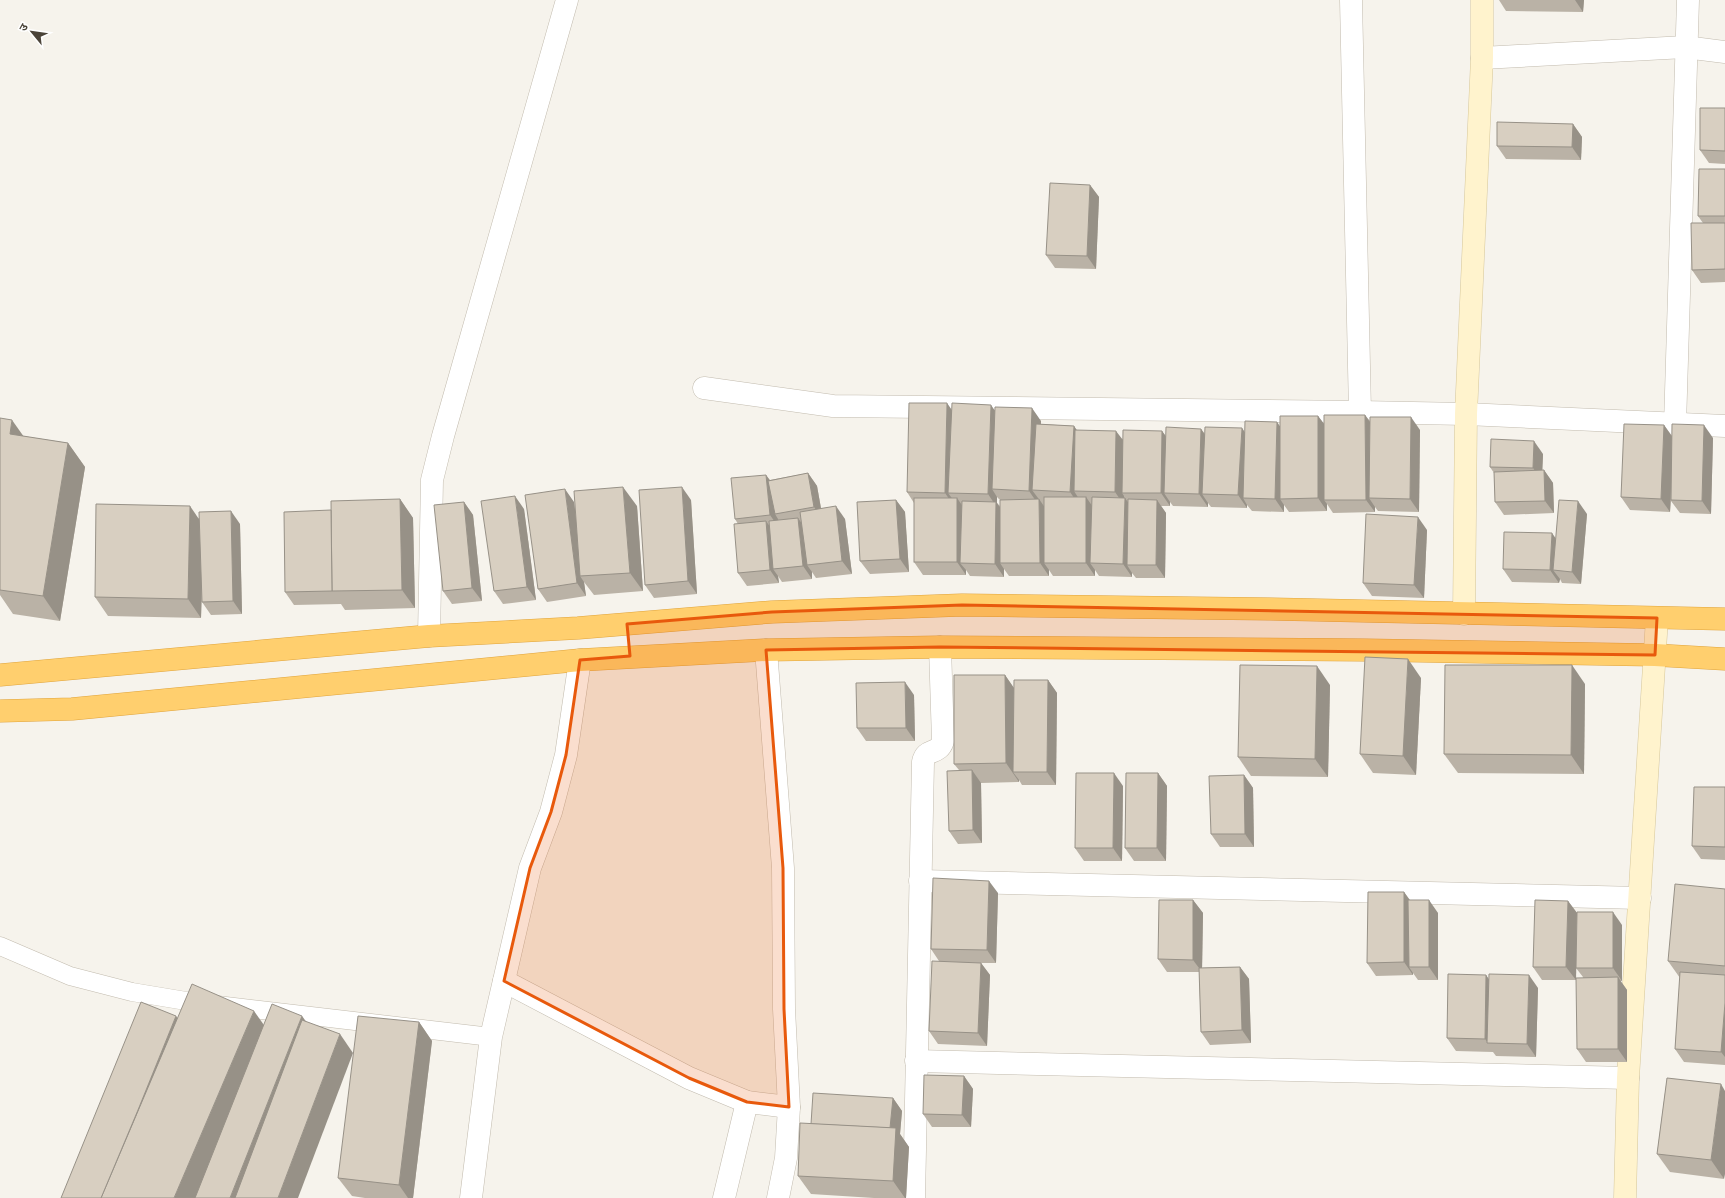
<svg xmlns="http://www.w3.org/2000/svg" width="1725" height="1198" viewBox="0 0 1725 1198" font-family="Manrope,'Noto Sans Devanagari',sans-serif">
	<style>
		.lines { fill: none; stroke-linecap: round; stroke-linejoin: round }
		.lane-casing { stroke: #c2bbae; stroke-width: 19 }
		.street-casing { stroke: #c2bbae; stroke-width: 23 }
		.secondary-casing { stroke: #d6c79b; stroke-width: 23 }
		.highway-casing { stroke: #e0a43c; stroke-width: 23 }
		.lane { stroke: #fff; stroke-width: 18 }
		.street { stroke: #fff; stroke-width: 22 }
		.secondary { stroke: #fff3cd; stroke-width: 22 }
		.highway { stroke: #ffcf6e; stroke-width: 22 }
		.wall { fill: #bab2a6; fill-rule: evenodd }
		.shaded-wall { fill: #979187 }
		.building { fill: #d8cfc1; stroke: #979187 }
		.marked { fill: #e8590c; fill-opacity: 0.2; stroke: #e8590c; stroke-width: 3; stroke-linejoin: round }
	</style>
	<rect width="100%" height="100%" fill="#f6f3ec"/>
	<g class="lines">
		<defs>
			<polyline id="lane" points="0,946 70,976 132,992 192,1002 491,1037"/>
			<g id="street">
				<polyline points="1351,0 1360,412"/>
				<polyline points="1482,58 1685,47 1725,52"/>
				<polyline points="704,388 833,406 1360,412 1466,414 1725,426"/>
				<polyline points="1675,425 1688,0"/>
				<polyline points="429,636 432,480 443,436 567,0"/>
				<polyline points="766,650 783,868 784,1009 789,1107 786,1158 778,1198"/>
				<polyline points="920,881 1640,898"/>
				<polyline points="504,981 689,1078 747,1102 789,1107"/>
				<polyline points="916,1061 1628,1078"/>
				<polyline points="471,1198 491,1037 530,868 551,812 566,755 580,660"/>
				<polyline points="724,1198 747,1102"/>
				<path d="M914,1198l9,-436c3,-15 15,-6 20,-21l-3,-94"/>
			</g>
			<g id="secondary">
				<polyline points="1464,614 1466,414 1482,58 1482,0"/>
				<polyline points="1625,1198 1628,1078 1657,618"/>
			</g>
			<g id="highway">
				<polyline points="0,675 429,636 578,628 772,612 962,605 1271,609 1725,619"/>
				<polyline points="0,711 72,709 580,660 766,650 940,647 1364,650 1655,655 1725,659"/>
			</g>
		</defs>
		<!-- lane casing -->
		<use href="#lane" class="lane-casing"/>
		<!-- street casing -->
		<use href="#street" class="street-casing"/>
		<!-- secondary casing -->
		<use href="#secondary" class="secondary-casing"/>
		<!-- highway casing -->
		<use href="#highway" class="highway-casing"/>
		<!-- lane -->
		<use href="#lane" class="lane"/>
		<!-- street -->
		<use href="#street" class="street"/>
		<!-- secondary -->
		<use href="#secondary" class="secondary"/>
		<!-- highway -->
		<use href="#highway" class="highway"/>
	</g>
	<!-- wall -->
	<g class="wall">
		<polygon points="1499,0 1584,0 1583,12 1506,11"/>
		<polygon points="1725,108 1725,164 1709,163 1700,150"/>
		<polygon points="1573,124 1582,137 1581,160 1506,159 1497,146"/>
		<polygon points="1725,169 1725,282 1701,283 1692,270 1703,223 1698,216"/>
		<polygon points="1090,185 1099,197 1096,269 1055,268 1046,255"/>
		<path d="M952,410h43l46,11v3l33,2 2,4 46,9 40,-8 4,6 35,-8 4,5 40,-1 35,-7 38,-10 6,8 41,-9 5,6 50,9 -1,82 -41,-1 -3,-4v5l-42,1 -6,-9v7l-38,1 -5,-7v7l-32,-1 -5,-6v3l-36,-1 -3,-4v4l-35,-1 -3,-4v4h-9l5,7 -1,65h-29l-4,-5v4l-33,-1 -4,-6v6h-42l-4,-6v6h-40l-5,-7v8l-34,-1 -4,-6v5h-43l-9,-13v-59l-7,-11zM997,497l3,3v6l-3,-3z"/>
		<polygon points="0,418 23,436 68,443 85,467 60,621 13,614 0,595"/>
		<polygon points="1664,425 1672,436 1713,438 1711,514 1680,513 1671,501 1670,512 1630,510 1621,497"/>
		<polygon points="1543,454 1542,470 1544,470 1553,483 1554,513 1504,515 1495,502 1494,473 1490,467"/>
		<polygon points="808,473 817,486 821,508 845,519 852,574 816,578 812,572 812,579 782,582 778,576 779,583 747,586 738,573 738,524 735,519 766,475 770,480"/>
		<polygon points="400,499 413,518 415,608 345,610 341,604 294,605 285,592 331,511"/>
		<polygon points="691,500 697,594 654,598 645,585"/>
		<polygon points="896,500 905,512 909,572 870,574 860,561"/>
		<polygon points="464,502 473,515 482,601 452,604 443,591"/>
		<polygon points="574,502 577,528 637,506 643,591 594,595 584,582 586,596 547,602 538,589"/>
		<polygon points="524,509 536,600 503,604 494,591"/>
		<polygon points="1587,514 1581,584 1562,583 1560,579 1559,583 1512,582 1503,569 1556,539"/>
		<polygon points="199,518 240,524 242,614 211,615 202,602 202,594 201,618 108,616 95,597"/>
		<polygon points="1427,530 1424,598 1372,596 1363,583"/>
		<polygon points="1005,675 1014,688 1048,680 1057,693 1056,785 1022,785 1019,780 1019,782 981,783 982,843 958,844 949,831 959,770 954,764"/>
		<polygon points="1421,678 1416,775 1373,773 1360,754"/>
		<polygon points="1585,684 1584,774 1458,773 1444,754"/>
		<polygon points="1330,685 1328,777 1251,776 1238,757"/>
		<polygon points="914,695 915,741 866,741 857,728"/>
		<polygon points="1158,773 1167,786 1166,861 1134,861 1125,848"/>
		<polygon points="1244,775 1253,788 1254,847 1220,847 1211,834"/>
		<polygon points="1123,786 1122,861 1084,861 1075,848"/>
		<polygon points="1725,787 1725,860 1701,859 1692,846"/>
		<polygon points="1725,889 1725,1065 1684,1062 1675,1049 1680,978 1668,961"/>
		<polygon points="1404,892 1410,900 1438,913 1438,980 1418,980 1413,973 1413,975 1376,976 1367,963"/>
		<polygon points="998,893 996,963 981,963 990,975 987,1046 938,1044 929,1031 939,961 931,949"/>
		<polygon points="1193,900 1203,913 1202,968 1240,967 1249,979 1251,1043 1210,1045 1201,1032 1199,972 1167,972 1158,959"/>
		<polygon points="1568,901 1577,913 1576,980 1542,980 1533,967"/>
		<polygon points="1622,925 1622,981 1620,981 1627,990 1627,1062 1586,1062 1577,1049 1583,977 1576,968"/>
		<polygon points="1486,975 1489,980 1538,988 1536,1057 1496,1056 1493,1052 1456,1051 1447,1038"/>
		<polygon points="419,1022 432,1041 413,1198 365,1198 352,1196 338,1178"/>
		<polygon points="964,1076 973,1089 971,1127 932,1127 923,1114"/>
		<polygon points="1667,1078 1724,1179 1670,1172 1657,1154"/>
		<polygon points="893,1098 902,1111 900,1134 909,1147 906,1198 874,1198 811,1194 798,1176 811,1124"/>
	</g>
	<!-- shaded-wall -->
	<g class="shaded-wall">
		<polygon points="1575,0 1584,0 1583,12"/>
		<polygon points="1573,124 1582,137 1581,160 1572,147"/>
		<polygon points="1090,185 1099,197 1096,269 1087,256"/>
		<polygon points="947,403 956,416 948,493 954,501 954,506 945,493"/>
		<polygon points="991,405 1000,418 992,489 997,497 997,503 1005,515 1000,563 1004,569 1004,577 995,564 996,506 988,494"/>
		<polygon points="1032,408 1041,421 1038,490 1032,490 1038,498 1038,504 1029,491"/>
		<polygon points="1365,415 1374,428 1369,498 1375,507 1375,512 1366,500"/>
		<polygon points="1318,416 1328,429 1324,500 1327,504 1327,511 1318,498"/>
		<polygon points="1411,417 1420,430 1419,512 1410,499"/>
		<polygon points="12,420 29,444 10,434"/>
		<polygon points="1277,422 1286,435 1280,499 1284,505 1284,512 1275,499"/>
		<polygon points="1664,425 1673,438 1670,512 1661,499"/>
		<polygon points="1704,425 1713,438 1711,514 1702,501"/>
		<polygon points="1074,426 1083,439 1074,491 1079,499 1079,505 1070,492"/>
		<polygon points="1242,428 1251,441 1243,498 1247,505 1247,508 1238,495"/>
		<polygon points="1201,429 1210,442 1202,494 1208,503 1208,507 1199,494"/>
		<polygon points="1116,431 1126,444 1122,493 1124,496 1124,505 1115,492"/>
		<polygon points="1162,431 1171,443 1164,493 1170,502 1170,506 1161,493"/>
		<polygon points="1534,441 1543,454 1542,481 1533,468"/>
		<polygon points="68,443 85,467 60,621 43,596"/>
		<polygon points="1544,470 1553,483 1554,513 1545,501"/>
		<polygon points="808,473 817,486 823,520 814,507"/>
		<polygon points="766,475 775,488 775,514 778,519 779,528 770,515"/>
		<polygon points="623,487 637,506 643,591 630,573"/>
		<polygon points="682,487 691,500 697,594 688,581"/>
		<polygon points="565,489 574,502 584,576 580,576 584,582 586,596 577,583"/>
		<polygon points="515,496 524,509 536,600 527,587"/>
		<polygon points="1086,497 1095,510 1090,563 1095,570 1095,576 1086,563"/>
		<polygon points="957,498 966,511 960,563 966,570 966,575 957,562"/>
		<polygon points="1125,498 1134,511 1127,565 1132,573 1132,577 1123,564"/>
		<polygon points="400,499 413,518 415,608 402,590"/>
		<polygon points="1039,499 1048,512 1044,563 1049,570 1049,576 1040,563"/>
		<polygon points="896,500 905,512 909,572 900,559"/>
		<polygon points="1157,500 1166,513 1165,578 1156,565"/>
		<polygon points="1578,501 1587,514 1581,584 1572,572"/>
		<polygon points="464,502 473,515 482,601 472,588"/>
		<polygon points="190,506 203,525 201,618 188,599"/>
		<polygon points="836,506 845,519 852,574 842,561"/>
		<polygon points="231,511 240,524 242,614 233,601"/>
		<polygon points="1418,517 1427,530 1424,598 1414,585"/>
		<polygon points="798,518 807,531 807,565 812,572 812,579 803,566"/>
		<polygon points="766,521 775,534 773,569 778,576 779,583 770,570"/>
		<polygon points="1552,533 1561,546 1553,570 1560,579 1559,583 1550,570"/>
		<polygon points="1408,659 1421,678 1416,775 1403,756"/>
		<polygon points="1572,665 1585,684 1584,774 1571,755"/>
		<polygon points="1317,666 1330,685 1328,777 1315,759"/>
		<polygon points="1005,675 1018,694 1013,772 1019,780 1019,782 1006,763"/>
		<polygon points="1048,680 1057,693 1056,785 1047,772"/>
		<polygon points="905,682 914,695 915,741 906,728"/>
		<polygon points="972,770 981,783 982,843 973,830"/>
		<polygon points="1114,773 1123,786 1122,861 1113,848"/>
		<polygon points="1158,773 1167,786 1166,861 1157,848"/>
		<polygon points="1244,775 1253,788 1254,847 1245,834"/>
		<polygon points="989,881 998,893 996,963 987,950"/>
		<polygon points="1404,892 1413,905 1409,967 1413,973 1413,975 1404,962"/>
		<polygon points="1193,900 1203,913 1202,972 1193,960"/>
		<polygon points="1429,900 1438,913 1438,980 1429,967"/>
		<polygon points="1568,901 1577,913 1576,980 1566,967"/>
		<polygon points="1613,912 1622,925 1622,981 1613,968"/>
		<polygon points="981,963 990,975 987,1046 978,1033"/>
		<polygon points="1240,967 1249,979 1251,1043 1242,1030"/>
		<polygon points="1486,975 1495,988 1488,1043 1485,1039"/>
		<polygon points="1529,975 1538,988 1536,1057 1527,1044"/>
		<polygon points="1618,977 1627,990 1627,1062 1618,1049"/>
		<polygon points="1725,1003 1725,1057 1721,1052"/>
		<polygon points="254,1011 271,1035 202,1198 174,1198"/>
		<polygon points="176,1016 190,1035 102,1198"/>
		<polygon points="302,1016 316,1035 251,1198 230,1198"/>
		<polygon points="419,1022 432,1041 413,1198 408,1198 399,1185"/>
		<polygon points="340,1034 353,1053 298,1198 278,1198"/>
		<polygon points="964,1076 973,1089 971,1127 962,1115"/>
		<polygon points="1721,1084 1725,1091 1725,1174 1724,1179 1711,1160"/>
		<polygon points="893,1098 902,1111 900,1134 909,1147 906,1198 905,1198 893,1181 890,1128"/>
	</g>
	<!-- building -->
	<g class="building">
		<polygon points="1700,108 1725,108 1725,151 1700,150"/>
		<polygon points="1497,122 1573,124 1572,147 1497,146"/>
		<polygon points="1699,169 1725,169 1725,216 1698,216"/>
		<polygon points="1050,183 1090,185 1087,256 1046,255"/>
		<polygon points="1691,223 1725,223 1725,269 1692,270"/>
		<polygon points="909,403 947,403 945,493 907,492"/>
		<polygon points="952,403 991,405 988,494 948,493"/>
		<polygon points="995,407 1032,408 1029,491 992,489"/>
		<polygon points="1324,415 1365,415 1366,500 1324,500"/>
		<polygon points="1280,416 1318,416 1318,498 1280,499"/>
		<polygon points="1370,417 1411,417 1410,499 1369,498"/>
		<polygon points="0,418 12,420 10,434 68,443 43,596 0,590"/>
		<polygon points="1245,421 1277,422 1275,499 1243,498"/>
		<polygon points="1036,424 1074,426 1070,492 1032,490"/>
		<polygon points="1624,424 1664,425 1661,499 1621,497"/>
		<polygon points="1672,424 1704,425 1702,501 1671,500"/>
		<polygon points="1166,427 1201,429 1199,494 1164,493"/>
		<polygon points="1205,427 1242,428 1238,495 1202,494"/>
		<polygon points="1075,430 1116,431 1115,492 1074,491"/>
		<polygon points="1123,430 1162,431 1161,493 1122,493"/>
		<polygon points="1491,439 1534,441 1533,468 1490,467"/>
		<polygon points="1544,470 1545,501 1495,502 1494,472"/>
		<polygon points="808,473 814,507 775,514 768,481"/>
		<polygon points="766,475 770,515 735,519 731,478"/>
		<polygon points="623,487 630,573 580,576 574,491"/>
		<polygon points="682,487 688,581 645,585 639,490"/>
		<polygon points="565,489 577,583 538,589 525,495"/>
		<polygon points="515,496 527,587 494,591 481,501"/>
		<rect x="1044" y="497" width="42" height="66"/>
		<polygon points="1092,497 1125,498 1123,564 1090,563"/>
		<rect x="914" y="498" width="43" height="64"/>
		<polygon points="400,499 402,590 332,591 331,501"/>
		<polygon points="1039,499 1040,563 1000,563 1000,500"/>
		<polygon points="1128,499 1157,500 1156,565 1127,565"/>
		<polygon points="896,500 900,559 860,561 857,502"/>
		<polygon points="1559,500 1578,501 1572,572 1553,570"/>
		<polygon points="962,501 996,502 995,564 960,563"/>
		<polygon points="464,502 472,588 443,591 434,505"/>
		<polygon points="96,504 190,506 188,599 95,597"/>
		<polygon points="836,506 842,561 807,565 800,512"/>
		<polygon points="331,510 332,591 285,592 284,512"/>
		<polygon points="231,511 233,601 202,602 199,512"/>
		<polygon points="1366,514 1418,517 1414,585 1363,583"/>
		<polygon points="798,518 803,566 773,569 769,521"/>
		<polygon points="766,521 770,570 738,573 734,524"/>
		<polygon points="1504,532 1552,533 1550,570 1503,569"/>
		<polygon points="1365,657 1408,659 1403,756 1360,754"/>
		<polygon points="1240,665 1317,666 1315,759 1238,757"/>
		<polygon points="1445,665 1572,665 1571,755 1444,754"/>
		<polygon points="954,675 1005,675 1006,763 954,764"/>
		<polygon points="1014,680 1048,680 1047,772 1013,772"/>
		<polygon points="905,682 906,728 857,728 856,683"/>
		<polygon points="972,770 973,830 949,831 947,771"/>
		<polygon points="1076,773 1114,773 1113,848 1075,848"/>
		<polygon points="1126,773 1158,773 1157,848 1125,848"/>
		<polygon points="1244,775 1245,834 1211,834 1209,776"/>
		<polygon points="1694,787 1725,787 1725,847 1692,846"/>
		<polygon points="933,878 989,881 987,950 931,949"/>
		<polygon points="1675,884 1725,889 1725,966 1668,961"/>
		<polygon points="1368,892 1404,892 1404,962 1367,963"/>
		<polygon points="1159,900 1193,900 1193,960 1158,959"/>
		<polygon points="1408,900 1429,900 1429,967 1409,967"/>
		<polygon points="1535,900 1568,901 1566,967 1533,967"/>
		<polygon points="1577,912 1613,912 1613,968 1576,968"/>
		<polygon points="932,961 981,963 978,1033 929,1031"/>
		<polygon points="1240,967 1242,1030 1201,1032 1199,968"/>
		<polygon points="1680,972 1725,975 1725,1003 1721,1052 1675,1049"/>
		<polygon points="1448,974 1486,975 1485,1039 1447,1038"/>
		<polygon points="1489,974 1529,975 1527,1044 1487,1043"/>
		<polygon points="1618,977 1618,1049 1577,1049 1576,978"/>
		<polygon points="192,984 254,1011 174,1198 101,1198"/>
		<polygon points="141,1002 176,1016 138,1110 101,1198 61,1198"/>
		<polygon points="272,1004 302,1016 230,1198 195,1198"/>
		<polygon points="358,1016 419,1022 399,1185 338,1178"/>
		<polygon points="302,1020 340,1034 278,1198 235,1198"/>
		<polygon points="924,1075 964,1076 962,1115 923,1114"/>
		<polygon points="1667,1078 1721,1084 1711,1160 1657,1154"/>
		<polygon points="813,1093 893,1098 890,1128 811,1124"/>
		<polygon points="800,1123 896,1128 893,1181 798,1176"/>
	</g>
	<!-- marked area -->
	<path class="marked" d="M962,605l695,13 -2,37 -715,-8 -174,3 17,218 1,141 5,98 -42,-5 -58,-24 -185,-97 26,-113 21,-56 15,-57 14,-95 50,-4 -3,-32 145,-12z"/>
	<!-- north arrow -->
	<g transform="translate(32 32) rotate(299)" stroke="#ffffff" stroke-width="3" paint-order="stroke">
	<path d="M0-3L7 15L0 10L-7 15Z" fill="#4b4439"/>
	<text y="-6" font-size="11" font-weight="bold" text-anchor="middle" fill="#4b4439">उ</text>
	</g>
</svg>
